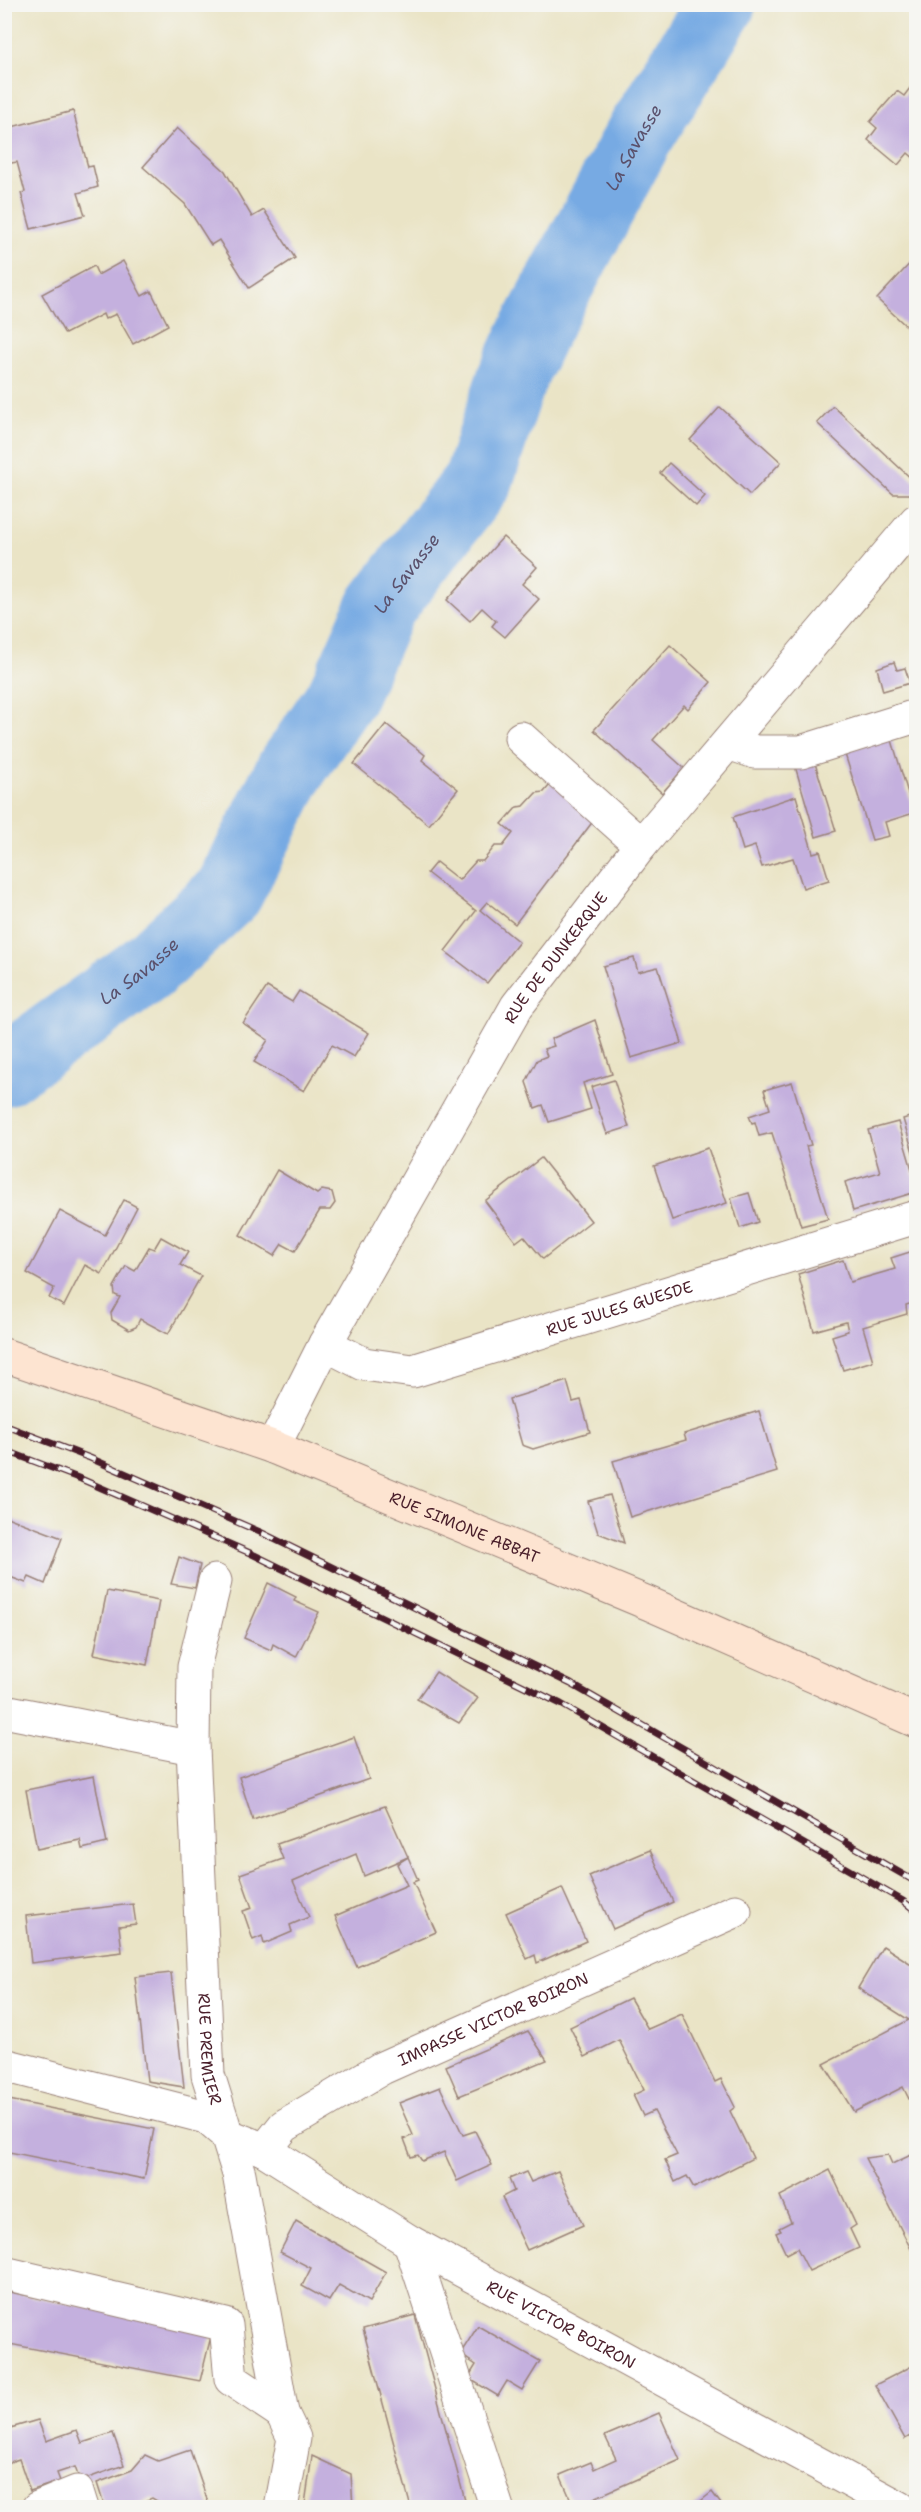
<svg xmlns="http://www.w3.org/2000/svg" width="921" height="2512" viewBox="0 0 921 2512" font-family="'Shantell Sans',sans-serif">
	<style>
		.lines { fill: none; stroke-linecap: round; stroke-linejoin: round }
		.river { stroke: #77aae3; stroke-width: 70 }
		.building { fill: #c4b0de }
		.minor-casing { stroke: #9a8278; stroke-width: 35 }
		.secondary-casing { stroke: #9a8278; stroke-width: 35 }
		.minor { stroke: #fff; stroke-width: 33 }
		.secondary { stroke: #fde4d1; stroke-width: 33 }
		.rail-casing { stroke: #4a1f2b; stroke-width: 7 }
		.rail { stroke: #f6f6f2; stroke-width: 4.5; stroke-dasharray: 14; stroke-linecap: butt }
		.labels { text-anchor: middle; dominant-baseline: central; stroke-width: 6; stroke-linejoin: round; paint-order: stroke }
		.street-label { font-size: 16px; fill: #4a1f2b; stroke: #f6f6f2 }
		.water-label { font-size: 18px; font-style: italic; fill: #5a506b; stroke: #f6f6f2 }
	</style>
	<rect width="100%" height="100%" fill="#f6f6f2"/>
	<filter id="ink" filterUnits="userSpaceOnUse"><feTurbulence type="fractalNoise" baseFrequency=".0167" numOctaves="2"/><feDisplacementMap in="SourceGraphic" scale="12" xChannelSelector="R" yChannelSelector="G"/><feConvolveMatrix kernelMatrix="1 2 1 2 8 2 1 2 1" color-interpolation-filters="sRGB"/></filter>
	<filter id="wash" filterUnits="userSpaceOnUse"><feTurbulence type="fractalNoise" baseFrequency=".008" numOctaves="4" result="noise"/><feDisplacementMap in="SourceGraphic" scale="24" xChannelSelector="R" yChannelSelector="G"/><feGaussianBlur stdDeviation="1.35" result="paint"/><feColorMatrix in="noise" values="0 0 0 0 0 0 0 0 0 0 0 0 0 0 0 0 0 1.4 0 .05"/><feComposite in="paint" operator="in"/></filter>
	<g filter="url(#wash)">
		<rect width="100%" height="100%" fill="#eae4c6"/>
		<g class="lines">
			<!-- river -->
			<path class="river" id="s1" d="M4,1071l142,-102 83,-77 61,-121 52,-76 39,-88 97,-126 34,-103 20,-43 107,-199 82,-132"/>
		</g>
		<g id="blocks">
			<!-- building -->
			<g class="building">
				<polygon points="916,80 916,160 908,153 898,165 868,140 877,128 870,122 897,91 904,96"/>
				<polygon points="73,111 88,167 93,166 98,187 78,193 85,215 31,229 21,193 25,192 17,162 5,164 4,129"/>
				<polygon points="177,128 225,171 252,217 264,210 295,258 249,288 219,240 211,245 185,204 143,167"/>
				<polygon points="915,258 916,259 916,335 877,299"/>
				<polygon points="123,261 142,296 151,291 168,325 133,344 116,314 105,319 103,314 65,334 42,294 94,266 98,275"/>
				<polygon points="833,406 916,483 914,494 893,494 817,423"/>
				<polygon points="720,407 781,462 750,495 690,440"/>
				<polygon points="669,463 705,496 696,506 660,473"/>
				<polygon points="503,537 537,567 522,584 539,599 505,637 492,626 496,621 482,608 470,621 447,600"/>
				<polygon points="670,645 711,682 688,709 684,705 653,740 684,768 662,793 594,730"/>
				<polygon points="894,662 897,670 905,668 910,683 883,691 877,668"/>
				<polygon points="386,724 425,755 422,760 458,789 429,825 354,764"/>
				<polygon points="891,737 914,813 885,822 889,836 872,840 844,751"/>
				<polygon points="814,760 836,831 816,837 795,766"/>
				<polygon points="554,780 597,816 515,924 487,902 480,910 519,942 487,983 445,951 476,911 427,873 436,862 459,880 476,861 483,861 495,846 503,846 513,833 502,824 517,807 524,806 536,793 544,792"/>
				<polygon points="796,796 813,853 820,851 829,880 803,888 793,858 762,867 755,846 743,850 733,817"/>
				<polygon points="634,958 638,972 658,967 682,1043 631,1058 603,966"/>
				<polygon points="267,987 292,1002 299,991 369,1033 354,1057 332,1045 304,1091 254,1062 268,1040 243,1023"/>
				<polygon points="595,1020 612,1074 583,1083 591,1109 549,1122 543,1105 535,1108 526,1082 537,1060 547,1056 544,1049 554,1046 551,1039"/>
				<polygon points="614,1080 629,1127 607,1134 591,1087"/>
				<polygon points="792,1082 811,1145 806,1146 828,1219 801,1226 772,1133 759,1136 755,1122 752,1123 749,1116 770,1109 764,1090"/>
				<polygon points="916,1115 916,1162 903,1119"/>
				<polygon points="898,1122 916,1183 916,1192 853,1211 845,1182 880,1172 868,1130"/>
				<polygon points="708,1148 727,1203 672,1220 654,1166"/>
				<polygon points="541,1158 591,1221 543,1259 524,1236 516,1242 485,1201"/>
				<polygon points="277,1170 317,1194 322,1190 332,1192 335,1203 330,1210 320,1210 295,1251 282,1244 274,1256 240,1235"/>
				<polygon points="749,1193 758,1222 740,1228 731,1198"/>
				<polygon points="124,1200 137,1207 102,1274 85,1265 64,1306 49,1298 54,1288 27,1273 60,1211 105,1235"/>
				<polygon points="161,1237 188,1252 180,1265 201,1276 168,1334 140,1319 136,1327 129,1330 112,1320 111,1313 120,1297 115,1295 114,1287 126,1266 135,1271 149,1247 154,1249"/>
				<polygon points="916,1250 916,1302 906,1305 907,1314 863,1327 873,1361 843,1370 832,1336 848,1331 846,1322 814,1331 798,1274 843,1260 850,1282 895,1269 891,1258"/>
				<polygon points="567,1381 573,1402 581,1400 590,1432 533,1449 522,1445 509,1399"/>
				<polygon points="759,1411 777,1472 630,1517 613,1461 686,1440 684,1434"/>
				<polygon points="610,1495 624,1543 598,1533 588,1501"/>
				<polygon points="4,1516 62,1538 45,1584 29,1577 26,1583 10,1577 7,1583 4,1582"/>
				<polygon points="179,1557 200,1565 195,1588 171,1584"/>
				<polygon points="268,1583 296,1597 294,1601 319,1612 296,1657 273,1644 271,1650 244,1638"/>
				<polygon points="107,1591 159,1601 147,1665 94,1654"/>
				<polygon points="436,1672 478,1698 459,1723 417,1699"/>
				<polygon points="354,1737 369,1779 253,1820 239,1777"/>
				<polygon points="94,1776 107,1843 82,1849 80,1840 37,1849 26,1790"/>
				<polygon points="385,1806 408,1857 364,1876 356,1854 293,1881 309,1917 290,1925 292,1932 264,1944 262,1936 253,1940 243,1911 252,1908 240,1874 283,1859 277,1844"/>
				<polygon points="650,1850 673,1902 613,1929 589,1876"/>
				<polygon points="408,1857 418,1880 413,1882 436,1932 357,1967 335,1916 407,1885 397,1864"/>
				<polygon points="562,1888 586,1941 537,1963 535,1955 527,1959 506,1913"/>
				<polygon points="133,1904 136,1924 119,1926 122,1952 31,1963 26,1916"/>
				<polygon points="883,1946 916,1967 916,2080 915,2081 916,2095 909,2099 903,2087 854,2112 824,2064 909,2020 858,1988"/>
				<polygon points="171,1973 184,2087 147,2081 135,1977"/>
				<polygon points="630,1998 648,2029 682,2014 715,2082 721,2079 735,2107 730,2111 753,2158 694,2188 687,2176 675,2182 665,2160 677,2155 654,2111 643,2116 633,2095 644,2090 619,2040 585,2057 570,2027"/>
				<polygon points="528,2031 547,2060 459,2096 446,2066"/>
				<polygon points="440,2087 463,2135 475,2131 492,2165 457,2181 444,2152 422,2161 418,2155 411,2157 404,2139 413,2135 399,2103"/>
				<polygon points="4,2099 154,2129 144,2179 4,2151"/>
				<polygon points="913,2154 916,2160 916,2254 914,2255 865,2158 888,2155 892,2164"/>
				<polygon points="830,2170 856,2225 850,2229 859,2248 809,2271 797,2248 786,2254 776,2233 781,2231 779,2228 791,2222 780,2196"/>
				<polygon points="558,2171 583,2225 527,2250 502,2197 514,2191 509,2179 526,2172 531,2182"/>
				<polygon points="296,2221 386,2272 369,2302 339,2285 329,2301 302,2286 311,2268 280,2252"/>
				<polygon points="4,2291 212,2332 200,2381 4,2343"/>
				<polygon points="415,2315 467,2508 411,2508 363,2329"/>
				<polygon points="478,2326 540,2361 522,2390 507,2381 498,2396 468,2378 476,2365 460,2354"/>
				<polygon points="916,2364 916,2433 905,2439 875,2385"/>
				<polygon points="659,2413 680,2460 574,2507 560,2475 591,2462 594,2469 616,2459 605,2436"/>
				<polygon points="38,2420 46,2441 77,2430 82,2443 113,2433 124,2465 80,2481 75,2467 57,2473 60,2481 30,2491 19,2459 4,2464 4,2423 7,2429"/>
				<polygon points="190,2450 210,2508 169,2508 152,2498 126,2508 105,2508 97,2483 132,2470 145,2455 158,2461"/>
				<polygon points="312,2456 351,2474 353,2508 305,2504"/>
				<polygon points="712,2492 724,2508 692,2508"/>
			</g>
		</g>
	</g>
	<g filter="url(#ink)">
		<use href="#blocks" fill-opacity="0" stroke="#9a8278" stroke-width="1.5"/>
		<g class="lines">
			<defs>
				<g id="minor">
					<polyline points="521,738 641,845"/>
					<polyline points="728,743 755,752 801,752 916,716"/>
					<path id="s2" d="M325,1344l39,20 49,7 503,-154"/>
					<path id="s3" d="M273,1447l52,-103 192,-338 124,-161 275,-324"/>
					<path id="s4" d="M215,1581l-21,86 -1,81 15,327 31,99 43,239 12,25 -13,70"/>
					<polyline points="4,1711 193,1748"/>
					<path id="s5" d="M4,2065l202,52 21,18 38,15 145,92 490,266"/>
					<path id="s6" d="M265,2150l19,-24 98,-58 353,-157"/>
					<polyline points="410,2242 497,2508"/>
					<polyline points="4,2273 226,2325 231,2379 282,2413"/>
					<polyline points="38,2508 77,2492 82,2508"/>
				</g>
				<g id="secondary">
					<path id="s7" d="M4,1355l269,92 377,157 266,117"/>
				</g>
			</defs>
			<!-- minor casing -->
			<use href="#minor" class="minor-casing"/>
			<!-- secondary casing -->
			<use href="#secondary" class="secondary-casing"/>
			<!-- minor -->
			<use href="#minor" class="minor"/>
			<!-- secondary -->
			<use href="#secondary" class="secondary"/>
			<defs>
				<g id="rail">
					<polyline points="4,1425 90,1458 260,1532 571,1684 916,1882"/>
					<polyline points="4,1450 81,1479 250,1553 561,1704 903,1901 916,1911"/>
				</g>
			</defs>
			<!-- rail casing -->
			<use href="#rail" class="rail-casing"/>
			<!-- rail -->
			<use href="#rail" class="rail"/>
		</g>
	</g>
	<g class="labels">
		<!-- street labels -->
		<g class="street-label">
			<text stroke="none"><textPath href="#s3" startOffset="566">RUE DE DUNKERQUE</textPath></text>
			<text stroke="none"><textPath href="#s2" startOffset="309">RUE JULES GUESDE</textPath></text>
			<text stroke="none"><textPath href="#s7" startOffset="492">RUE SIMONE ABBAT</textPath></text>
			<text stroke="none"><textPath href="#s6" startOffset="266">IMPASSE VICTOR BOIRON</textPath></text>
			<text stroke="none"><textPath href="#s4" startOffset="471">RUE PREMIER</textPath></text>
			<text stroke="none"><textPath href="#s5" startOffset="621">RUE VICTOR BOIRON</textPath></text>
		</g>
		<!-- water labels -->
		<g class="water-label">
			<text stroke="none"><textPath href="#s1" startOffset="1140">La Savasse</textPath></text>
			<text stroke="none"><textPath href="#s1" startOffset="654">La Savasse</textPath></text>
			<text stroke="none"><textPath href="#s1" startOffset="168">La Savasse</textPath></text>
		</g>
	</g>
	<!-- margin -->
	<rect width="921" height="2512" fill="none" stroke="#f6f6f2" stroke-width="24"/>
</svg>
